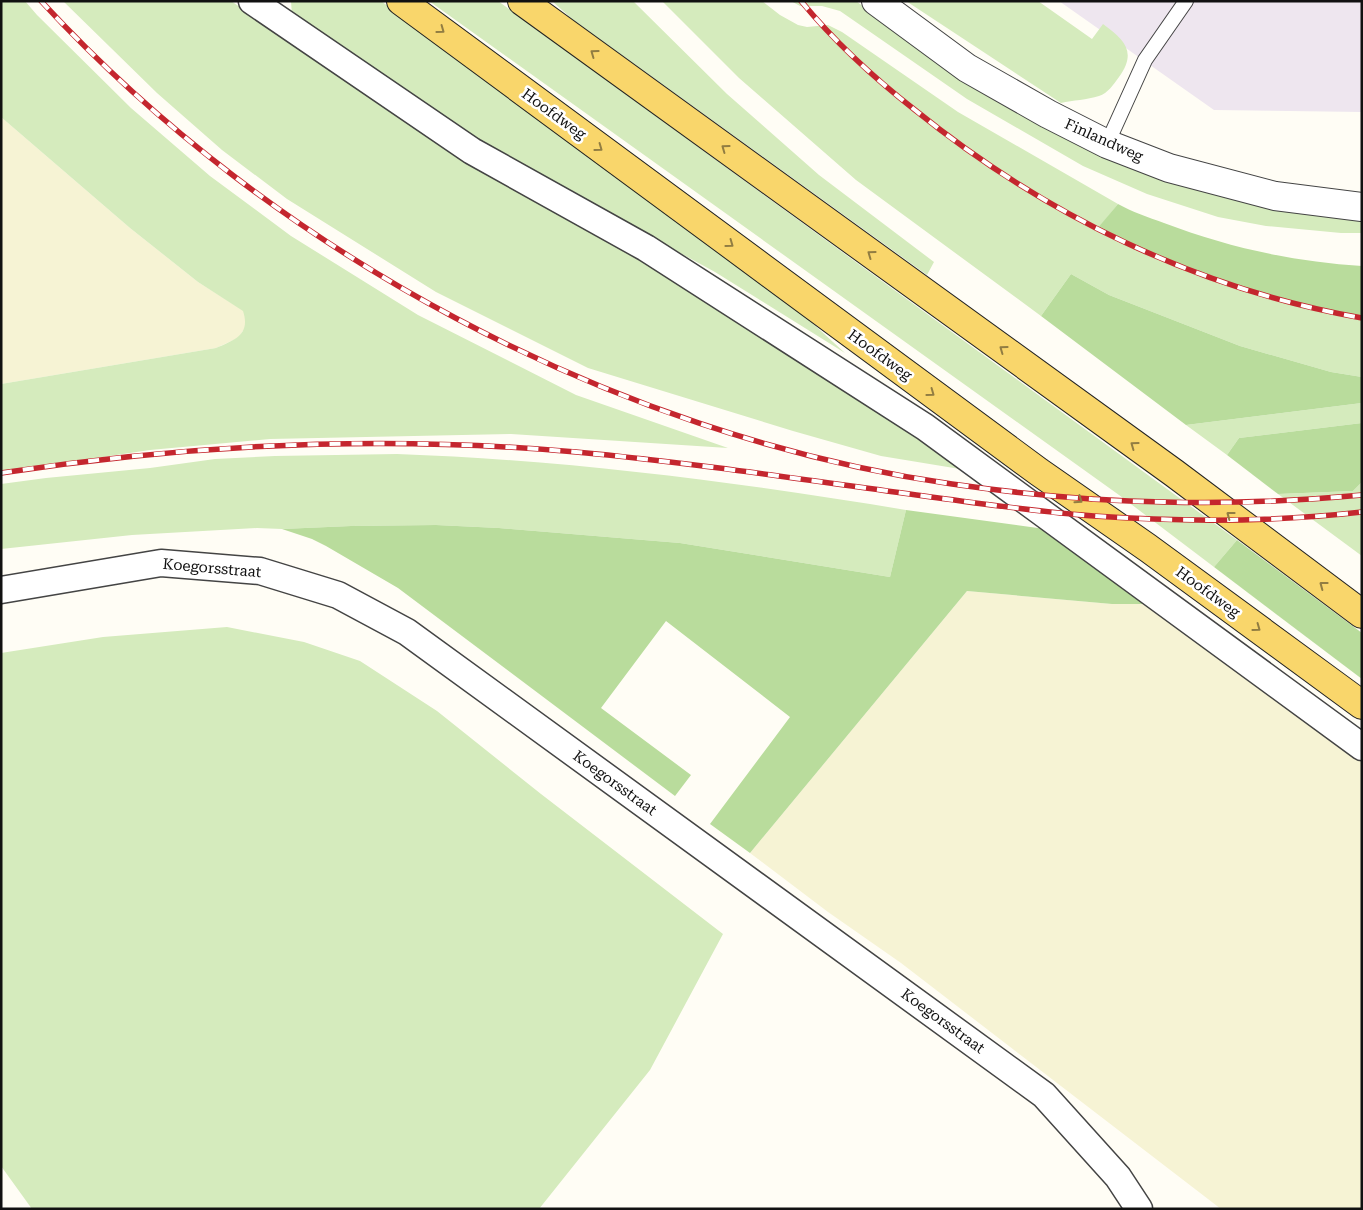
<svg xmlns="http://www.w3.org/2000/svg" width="1363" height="1210" viewBox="0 0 1363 1210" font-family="'Roboto Serif',serif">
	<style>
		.industrial { fill: #eee6ef }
		.farmland { fill: #f6f3d4 }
		.green { fill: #d5ebbd }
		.forest { fill: #b9dc9c }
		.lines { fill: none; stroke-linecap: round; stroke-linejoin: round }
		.service-casing { stroke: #444; stroke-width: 16 }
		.minor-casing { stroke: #444; stroke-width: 29 }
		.tertiary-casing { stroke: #444; stroke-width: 30 }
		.primary-casing { stroke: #222; stroke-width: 30 }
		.service { stroke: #fff; stroke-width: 14 }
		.minor { stroke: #fff; stroke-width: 26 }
		.tertiary { stroke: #fff; stroke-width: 28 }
		.primary { stroke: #f9d66b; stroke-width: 28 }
		.rail-casing { stroke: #c4262e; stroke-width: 5.5 }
		.rail { stroke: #fff; stroke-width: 4; stroke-dasharray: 11; stroke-linecap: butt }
		.oneway { stroke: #917d42 }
		.labels { text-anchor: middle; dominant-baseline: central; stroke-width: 5; stroke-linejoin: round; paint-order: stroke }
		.street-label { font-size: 15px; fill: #111; stroke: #fff }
	</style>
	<rect width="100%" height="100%" fill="#fffdf5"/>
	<!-- industrial -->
	<polygon class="industrial" points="1059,1 1362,1 1362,112 1214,110"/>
	<!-- farmland -->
	<g class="farmland">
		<polygon points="1,117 130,228 198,282 244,311 247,322 245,328 238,338 216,348 1,384"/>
		<polygon points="967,591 1112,604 1152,604 1362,760 1362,1209 1221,1209 901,963 828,912 750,853"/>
	</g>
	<!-- green -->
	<g class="green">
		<path d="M1,1h24l12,14 94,93 79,68 81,60 127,79 158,80 152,53 -217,-14 -241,5 -120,11 -149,22v-88l215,-36c18,-8 35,-13 27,-37l-45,-29 -68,-54 -129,-111z"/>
		<polygon points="63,1 231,1 430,135 594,224 966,470 881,456 793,431 588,368 436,292 287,199 222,150 157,93"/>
		<polygon points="291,1 381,1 797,309 845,353 715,272 499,154 292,16"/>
		<polygon points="429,1 498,1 1237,540 1214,567 1119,495"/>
		<polygon points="552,1 633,1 727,94 819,175 934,262 927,275 572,19"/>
		<polygon points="662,1 762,1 780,15 798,25 807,27 828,25 842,32 958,112 1118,204 1098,229 1170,263 1243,289 1303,307 1362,318 1362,377 1331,372 1240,346 1109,295 1071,274 1041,316 856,180 739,78"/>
		<polygon points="791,1 856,1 929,56 999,102 1362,220 1362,233 1341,233 1266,226 1218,217 1147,194 1083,166 967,99 840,11 822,6 800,6"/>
		<path d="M906,1h132l54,38 11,-15c22,16 34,28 16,53 -6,8 -11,16 -20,19 -12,4 -26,4 -38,7z"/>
		<polygon points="1362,403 1362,423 1239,438 1227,455 1186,425"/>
		<path d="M397,454c171,6 340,28 509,56l-16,67 -210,-34 -181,-15 -63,-3 -85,1 -69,3 -25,-1 -125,7 -131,14v-65l45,-6 104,-10 65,-9 60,-3z"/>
		<polygon points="1362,482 1362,556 1278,494 1353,491"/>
		<polygon points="227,627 304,642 360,661 437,711 541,794 723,934 650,1070 539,1209 32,1209 1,1166 1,653 103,637"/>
	</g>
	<!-- forest -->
	<g class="forest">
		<path d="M1118,204c14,8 30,13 46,19 63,24 130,39 198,43v52c-20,-4 -41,-6 -61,-12 -70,-18 -139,-44 -204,-77z"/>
		<polygon points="1071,274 1109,295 1240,346 1331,372 1362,377 1362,403 1186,425 1041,316"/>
		<polygon points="1362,423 1362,482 1353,491 1278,494 1227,455 1239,438"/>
		<polygon points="906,510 1045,529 1152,604 1112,604 967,591 750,853 710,824 790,717 666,621 601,708 691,775 675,796 398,588 326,546 312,539 282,529 351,526 436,525 499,528 680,543 890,577"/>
		<polygon points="1237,540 1362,633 1362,679 1214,567"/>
	</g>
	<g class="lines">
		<defs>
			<polyline id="service" points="1107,144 1145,60 1186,1"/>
			<g id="minor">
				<polyline points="252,1 472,151 646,248 925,427 1362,747"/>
				<polyline points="1,590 161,563 260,571 338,595 407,632 1044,1095 1118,1177 1139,1209"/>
			</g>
			<polyline id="tertiary" points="876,1 967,68 1048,114 1107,144 1169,168 1275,196 1362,207"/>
			<g id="primary">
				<polyline points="401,1 1039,472 1148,548 1362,705"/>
				<polyline points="522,1 1174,473 1362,614"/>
			</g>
		</defs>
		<!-- service casing -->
		<use href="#service" class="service-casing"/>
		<!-- minor casing -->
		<use href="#minor" class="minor-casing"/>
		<!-- tertiary casing -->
		<use href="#tertiary" class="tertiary-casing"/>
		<!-- primary casing -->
		<use href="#primary" class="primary-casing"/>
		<!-- service -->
		<use href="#service" class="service"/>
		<!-- minor -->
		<use href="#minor" class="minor"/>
		<!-- tertiary -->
		<use href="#tertiary" class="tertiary"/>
		<!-- primary -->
		<use href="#primary" class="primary"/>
		<defs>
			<g id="rail">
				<path d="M41,1c231,251 572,434 911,483 70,10 141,17 212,18 66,2 132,-1 198,-7"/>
				<path d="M801,1c33,40 73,77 114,109 130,105 282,179 447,208"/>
				<path d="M1,473c190,-29 384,-38 575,-21 119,11 237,29 355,45 54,7 108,15 163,19 88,6 180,6 268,-4"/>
			</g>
		</defs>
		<!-- rail casing -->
		<use href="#rail" class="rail-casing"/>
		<!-- rail -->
		<use href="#rail" class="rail"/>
	</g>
	<!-- one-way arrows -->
	<defs><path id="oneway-chevron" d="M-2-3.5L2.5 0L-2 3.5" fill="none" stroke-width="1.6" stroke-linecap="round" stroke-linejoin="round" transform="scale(1.25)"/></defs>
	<g class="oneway">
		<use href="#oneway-chevron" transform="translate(441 30) rotate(36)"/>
		<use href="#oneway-chevron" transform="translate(594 53) rotate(-144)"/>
		<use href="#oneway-chevron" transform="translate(599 148) rotate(36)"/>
		<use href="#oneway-chevron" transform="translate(725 148) rotate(-144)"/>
		<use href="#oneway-chevron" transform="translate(730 244) rotate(36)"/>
		<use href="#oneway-chevron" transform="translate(871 254) rotate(-144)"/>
		<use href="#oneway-chevron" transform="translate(1003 349) rotate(-144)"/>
		<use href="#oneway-chevron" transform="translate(931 393) rotate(36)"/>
		<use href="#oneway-chevron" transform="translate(1134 445) rotate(-144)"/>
		<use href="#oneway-chevron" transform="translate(1079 500) rotate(35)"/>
		<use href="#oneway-chevron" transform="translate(1230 515) rotate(-143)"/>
		<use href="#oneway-chevron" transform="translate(1323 585) rotate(-143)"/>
		<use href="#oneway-chevron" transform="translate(1257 628) rotate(36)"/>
	</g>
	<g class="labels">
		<!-- street labels -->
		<g class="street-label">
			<text transform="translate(554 114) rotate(36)">Hoofdweg</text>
			<text transform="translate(1104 140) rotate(24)">Finlandweg</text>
			<text transform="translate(880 355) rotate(36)">Hoofdweg</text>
			<text transform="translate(212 568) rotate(5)">Koegorsstraat</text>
			<text transform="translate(1208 592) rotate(36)">Hoofdweg</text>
			<text transform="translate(615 783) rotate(36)">Koegorsstraat</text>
			<text transform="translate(943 1021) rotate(36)">Koegorsstraat</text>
		</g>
	</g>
	<!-- border -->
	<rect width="1363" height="1210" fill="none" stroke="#111111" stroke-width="5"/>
</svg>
